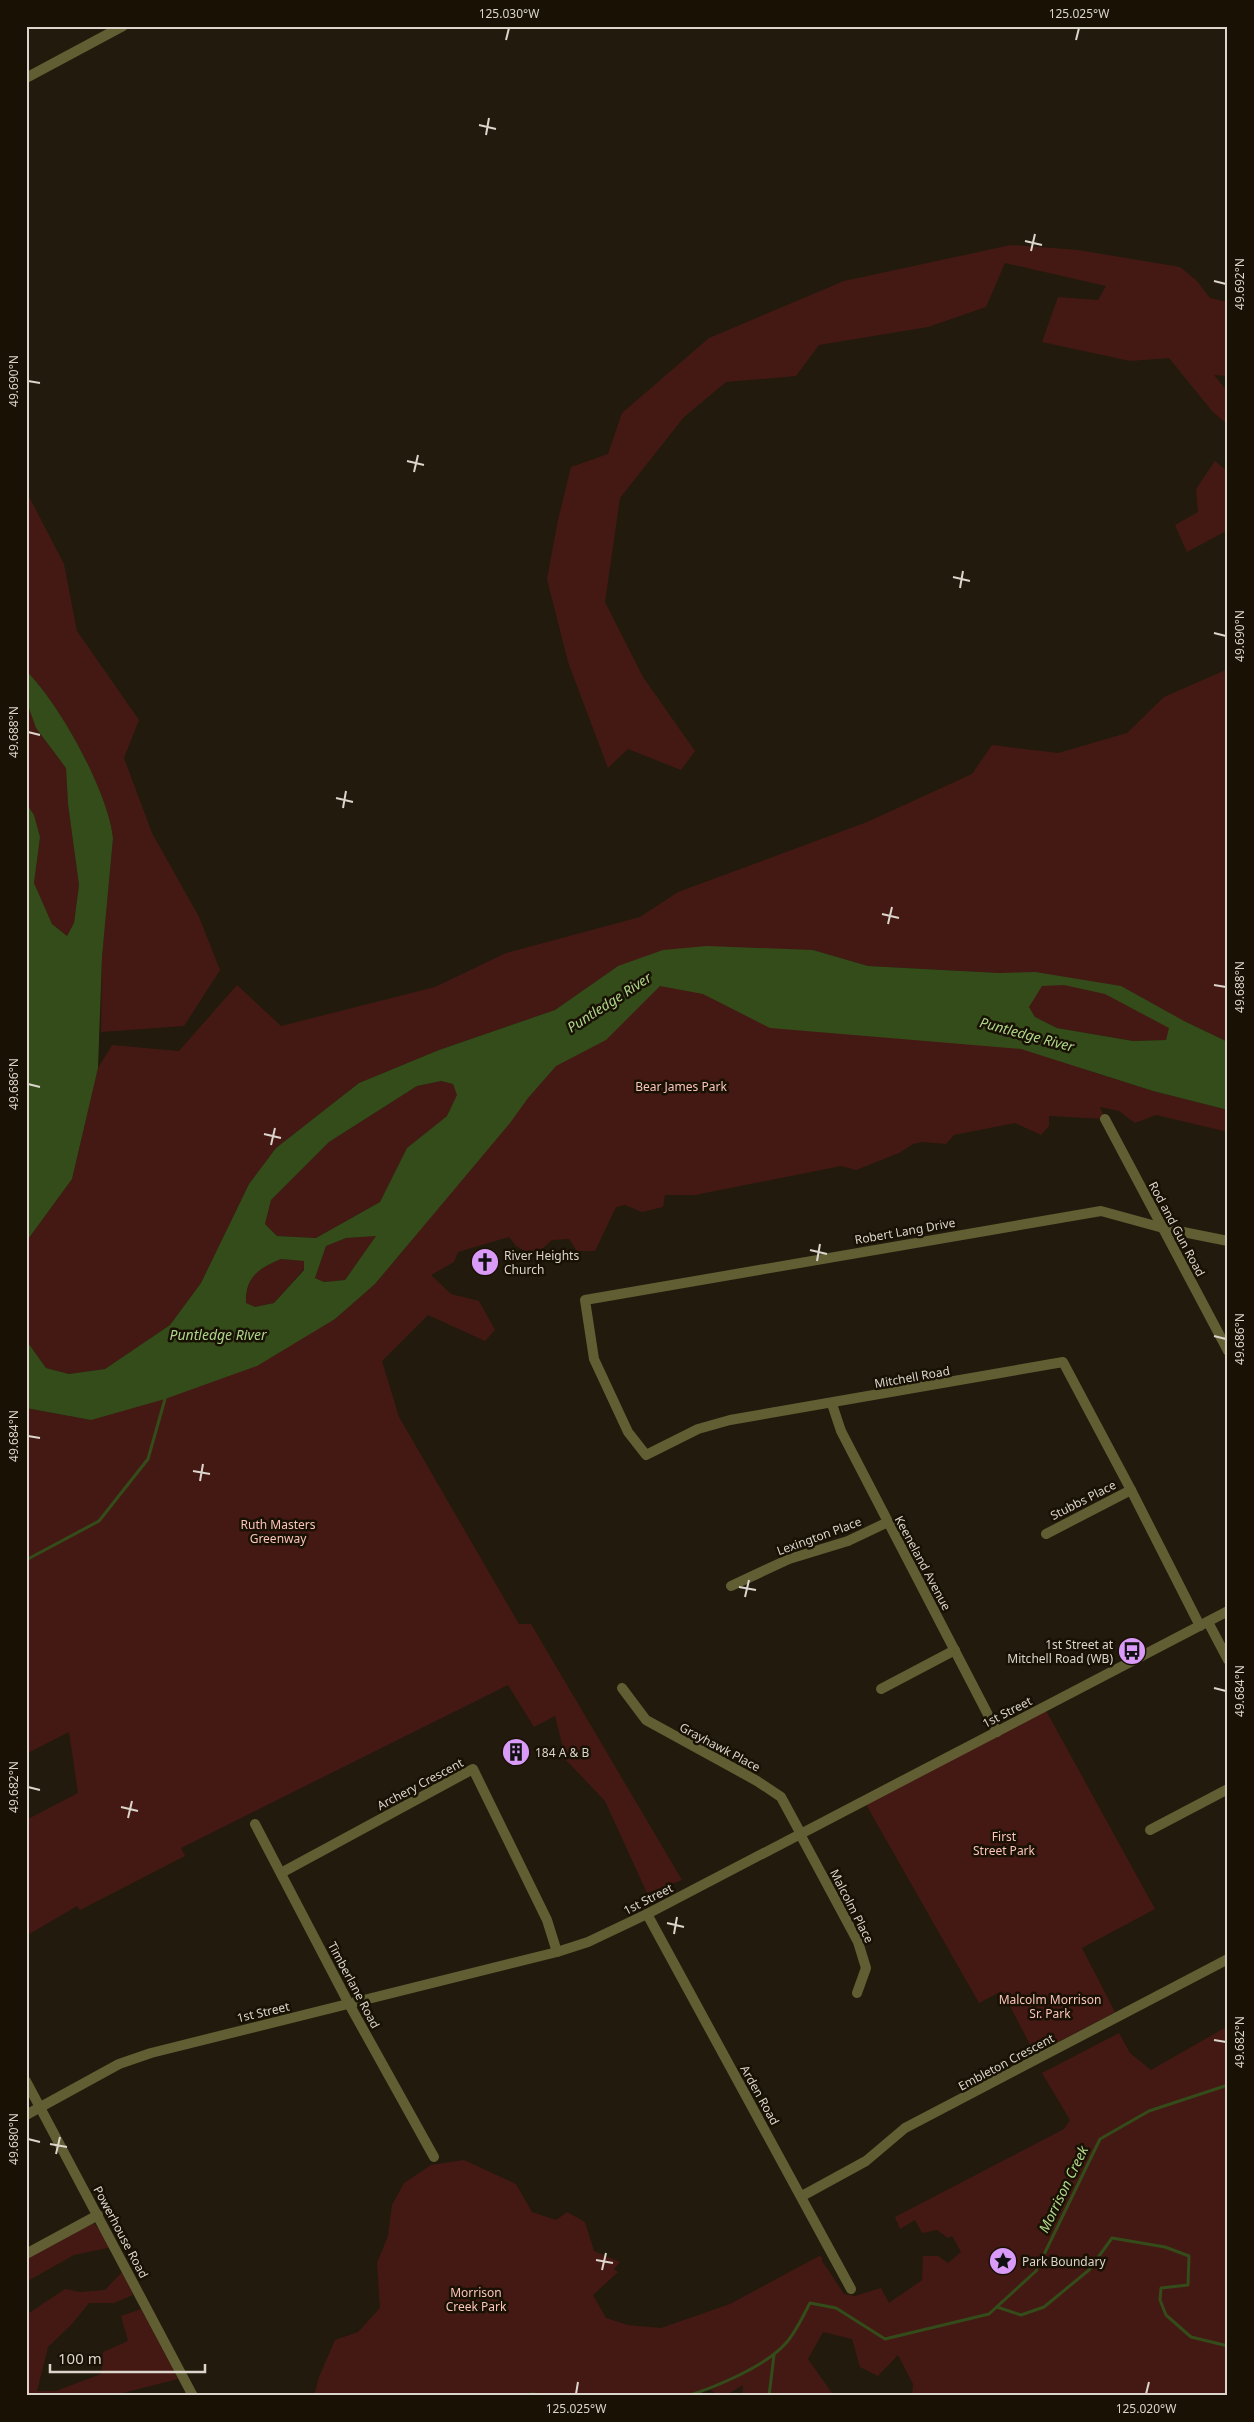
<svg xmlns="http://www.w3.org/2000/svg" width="1254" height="2422" viewBox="0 0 1254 2422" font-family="'Noto Sans',sans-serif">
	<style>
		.green { fill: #441914 }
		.water { fill: #344c1a; fill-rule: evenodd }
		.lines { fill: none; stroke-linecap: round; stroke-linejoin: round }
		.stream { stroke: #344c1a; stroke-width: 3 }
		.minor { stroke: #605e32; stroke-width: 10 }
		.ticks { fill: none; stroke: #dbd5cc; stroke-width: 2 }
		.labels { text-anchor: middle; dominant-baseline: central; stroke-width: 5; stroke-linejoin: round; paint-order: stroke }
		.park-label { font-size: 12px; fill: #fcc4ba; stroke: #181104 }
		.street-label { font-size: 12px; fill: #dbd5cc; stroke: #181104 }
		.poi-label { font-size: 12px; fill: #dbd5cc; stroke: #181104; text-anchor: start }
		.water-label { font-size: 14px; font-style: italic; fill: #aed689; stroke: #181104 }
		.neatline { fill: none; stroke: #dbd5cc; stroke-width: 2 }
		.ticks-label { font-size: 12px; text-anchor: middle; fill: #dbd5cc }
	</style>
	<rect width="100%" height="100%" fill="#221a0c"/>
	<!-- green -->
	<g class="green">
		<polygon points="1011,245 1078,250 1180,267 1197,281 1210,298 1228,302 1228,376 1214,375 1228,392 1228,425 1212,411 1169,358 1130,361 1042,342 1058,297 1098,300 1106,286 1005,263 986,307 928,327 819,345 796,376 726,382 684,417 620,498 605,602 643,677 695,751 681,770 628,749 608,768 568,662 547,579 558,520 571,467 608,454 622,413 709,338 844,281"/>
		<polygon points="1215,461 1228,472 1228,530 1187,552 1175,525 1198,512 1196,489"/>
		<path d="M26,491l38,73 13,67 62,89 -15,38 28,75 47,84 21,53 -36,56 -83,6 1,-75 11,-119c-4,-44 -54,-136 -87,-167z"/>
		<polygon points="1228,669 1228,1042 1184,1021 1170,1028 1166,1040 1133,1041 1057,1028 1035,1017 1029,1007 1034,995 999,973 868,966 813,950 618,966 555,1010 439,1050 359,1083 276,1148 249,1184 201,1283 170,1325 105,1369 69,1374 46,1368 26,1340 26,1242 72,1179 98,1068 112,1045 179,1051 237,985 281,1026 435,987 506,953 640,917 678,892 867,822 972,774 992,745 1058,753 1127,733 1164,697"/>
		<polygon points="26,700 36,728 66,768 68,804 79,885 74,923 67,936 52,924 34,883 40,837 34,815 26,803"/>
		<polygon points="674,979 1079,1060 1083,1069 1153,1091 1228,1110 1228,1132 1156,1115 1135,1123 1119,1111 1100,1107 1105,1119 1049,1116 1049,1126 1041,1135 1015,1123 954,1135 946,1144 922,1142 913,1144 899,1153 856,1170 841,1166 695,1195 665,1195 663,1207 642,1212 625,1205 616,1207 595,1251 577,1251 569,1239 552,1240 534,1256 516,1246 509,1237 458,1252 454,1262 431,1275 451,1294 479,1301 495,1330 485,1341 428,1315 382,1361 399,1417 519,1624 531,1624 682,1880 647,1893 605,1801 566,1760 555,1716 534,1727 508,1685 181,1848 185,1856 80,1910 77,1906 26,1936 26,1820 78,1793 69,1732 26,1754 26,1408 91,1420 335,1319 375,1284 407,1246 405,1234 532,1068 642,988"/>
		<polygon points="441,1081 453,1084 458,1095 447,1116 407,1148 380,1202 316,1238 277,1236 265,1224 271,1200 329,1142 417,1086"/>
		<polygon points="377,1235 345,1280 324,1282 315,1278 326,1246 346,1238"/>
		<path d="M281,1259l23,2v8l-30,34 -19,4 -9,-4c0,-27 12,-35 35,-44z"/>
		<polygon points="1044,1707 1155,1909 1082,1948 1115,2012 1035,2054 1002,1991 979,2003 864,1801"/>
		<path d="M1228,2026v370h-316l1,-12 -15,-29 -20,21 -18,-9 -8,-28 -29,-7 -15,27 26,37h-92l1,-11c-17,10 -20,15 -36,2l-8,9h-385l5,-19 16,-37 23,-8 22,-24 -3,-45 11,-27 4,-31 12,-22 27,-18 33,-5 52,24 16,28 24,8 11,-8 18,10 9,29 26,11 -6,7 4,3 -25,23 13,23 22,7 33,3 69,-24 89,-48 3,1v4l22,33 11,2 26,-8 8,15 33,-23 1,-24h15l10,7 13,-11 -9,-16 -4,2 -11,-8 -15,3 -7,-13 -15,9 -5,-12 169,-88 6,-9 -28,-47 77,-40 11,20 21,17z"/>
		<polygon points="94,2223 112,2247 74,2255 26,2282 26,2257"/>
		<polygon points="122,2272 133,2295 114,2303 89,2303 71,2325 48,2347 37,2391 56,2391 101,2374 103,2352 128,2341 121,2316 141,2309 178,2379 111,2396 26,2396 26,2315 65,2289 80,2292 105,2290"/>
	</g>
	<!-- water -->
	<g class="water">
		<path d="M26,671c33,31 83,123 87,167l-11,119 -4,111 -26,111 -46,63v-439l8,12 6,22 -6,46 18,41 15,12 7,-13 5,-38 -11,-81 -2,-36 -30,-40 -10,-28z"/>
		<path d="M707,946l106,4 55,16 131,7 36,-1 86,14 63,35 44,21v68l-75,-19 -132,-42 -251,-21 -67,-34 -43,-8 -54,54 -50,26 -28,32 -18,25 -135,161 -40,35 -78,47 -92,33 -74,21 -65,-12v-68l20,28 23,6 36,-5 65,-44 31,-42 48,-99 27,-36 83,-65 80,-33 116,-40 63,-44 45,-16zM1064,985l41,9 64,34 -3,12 -33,1 -76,-13 -22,-11 -6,-10 13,-21zM441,1081l12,3 4,11 -10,21 -40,32 -27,54 -64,36 -39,-2 -12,-12 6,-24 58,-58 88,-56zM376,1236l-31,44 -21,2 -9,-4 11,-32 20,-8zM281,1259l23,2v9l-30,33 -19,4 -9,-4c-1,-26 13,-35 35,-44z"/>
	</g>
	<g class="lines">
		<!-- stream -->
		<g class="stream">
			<polyline points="26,1560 99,1521 148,1459 165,1399"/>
			<polyline points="997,2307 1021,2315 1044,2307 1089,2270 1112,2238 1165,2247 1189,2256 1188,2285 1161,2288 1160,2300 1166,2315 1191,2337 1228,2346"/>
			<polyline points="525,2396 532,2394 549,2396"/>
			<path d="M687,2396c29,-9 79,-30 99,-53 10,-11 17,-27 24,-40l26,5 49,31 104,-25 47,-43 64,-132 49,-28 79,-26"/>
			<polyline points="769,2396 774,2355"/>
		</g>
		<!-- minor -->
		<g class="minor">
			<polyline points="26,78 123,26"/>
			<polyline points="1105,1119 1228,1351"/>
			<polyline points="832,1404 841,1431 997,1732"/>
			<polyline points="1046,1534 1131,1490"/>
			<polyline points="731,1586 789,1559 848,1541 888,1522"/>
			<polyline points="1208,1622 1228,1660"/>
			<polyline points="1200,1626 1131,1490 1063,1362 730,1420 698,1429 646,1455 628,1432 594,1359 585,1300 1101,1211 1163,1228 1228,1241"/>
			<polyline points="622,1688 646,1720 757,1781 781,1797 801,1834"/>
			<polyline points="881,1689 955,1650"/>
			<polyline points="255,1824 349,2004 434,2157"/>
			<polyline points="1150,1830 1228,1789"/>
			<polyline points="800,1834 858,1942 866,1968 857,1993"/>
			<polyline points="281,1873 473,1769 547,1920 557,1952"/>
			<polyline points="647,1914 851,2289"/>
			<polyline points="26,2081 193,2396"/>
			<polyline points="26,2115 119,2064 151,2053 557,1952 588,1942 647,1914 1228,1611"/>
			<polyline points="802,2196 866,2161 905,2128 1228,1959"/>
			<polyline points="26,2254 98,2215"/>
		</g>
	</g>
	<!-- ticks -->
	<path class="ticks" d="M506,40l3,-12M1076,40l3,-12M479,125l17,4M486,135l3,-17M1025,241l17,4M1031,251l4,-17M1214,281l12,3M28,381l12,2M407,461l17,4M414,472l4,-17M953,577l17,4M960,588l3,-17M1214,633l12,3M28,732l12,3M336,798l17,4M343,808l3,-17M882,914l17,4M888,924l4,-17M1214,985l12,2M28,1084l12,3M264,1134l17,4M271,1145l4,-17M810,1250l17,4M817,1261l3,-17M1214,1336l12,3M28,1436l12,2M193,1471l17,3M200,1481l3,-17M739,1587l17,3M745,1597l4,-17M1214,1688l12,3M28,1787l12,3M121,1807l17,4M128,1818l4,-17M667,1923l17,4M674,1934l3,-17M1214,2040l12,2M28,2139l12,3M50,2144l17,3M56,2154l4,-17M596,2260l17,3M602,2270l4,-17M576,2394l2,-12M1146,2394l3,-12"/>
	<!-- icons -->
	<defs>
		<symbol id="church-disc" viewBox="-11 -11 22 22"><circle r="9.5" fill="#d99af8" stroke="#181104"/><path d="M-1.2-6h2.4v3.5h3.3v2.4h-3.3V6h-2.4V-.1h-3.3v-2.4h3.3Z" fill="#111"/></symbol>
		<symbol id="bus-disc" viewBox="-11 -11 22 22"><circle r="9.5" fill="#d99af8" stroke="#181104"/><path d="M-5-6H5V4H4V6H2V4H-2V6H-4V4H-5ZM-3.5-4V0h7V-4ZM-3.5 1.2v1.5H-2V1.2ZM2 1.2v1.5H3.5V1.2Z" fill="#111"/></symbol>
		<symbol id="building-disc" viewBox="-11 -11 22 22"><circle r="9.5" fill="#d99af8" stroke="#181104"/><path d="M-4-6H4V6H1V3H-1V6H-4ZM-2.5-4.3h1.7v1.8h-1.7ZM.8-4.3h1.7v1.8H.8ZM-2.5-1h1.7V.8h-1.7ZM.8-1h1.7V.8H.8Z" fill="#111"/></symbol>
		<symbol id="sight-disc" viewBox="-11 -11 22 22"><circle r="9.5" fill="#d99af8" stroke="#181104"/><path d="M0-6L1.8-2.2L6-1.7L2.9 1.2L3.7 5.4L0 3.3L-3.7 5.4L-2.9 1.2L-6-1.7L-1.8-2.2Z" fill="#111"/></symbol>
	</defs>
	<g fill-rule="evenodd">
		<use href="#church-disc" x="469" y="1246" width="32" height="32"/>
		<use href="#bus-disc" x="1116" y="1635" width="32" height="32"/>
		<use href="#building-disc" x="500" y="1736" width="32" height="32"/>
		<use href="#sight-disc" x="987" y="2245" width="32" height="32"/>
	</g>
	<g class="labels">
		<!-- park labels -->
		<g class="park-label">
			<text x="681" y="1086">Bear James Park</text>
			<text x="278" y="1524">Ruth Masters<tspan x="278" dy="14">Greenway</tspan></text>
			<text x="1004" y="1836">First<tspan x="1004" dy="14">Street Park</tspan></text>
			<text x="1050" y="1999">Malcolm Morrison<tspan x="1050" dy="14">Sr. Park</tspan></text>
			<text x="476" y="2292">Morrison<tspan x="476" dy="14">Creek Park</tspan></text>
		</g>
		<!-- street labels -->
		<g class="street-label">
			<text transform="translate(1177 1229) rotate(62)">Rod and Gun Road</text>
			<text transform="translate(905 1231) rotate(-10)">Robert Lang Drive</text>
			<text transform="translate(912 1377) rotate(-10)">Mitchell Road</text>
			<text transform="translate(1083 1500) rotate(-27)">Stubbs Place</text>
			<text transform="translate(819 1536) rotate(-20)">Lexington Place</text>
			<text transform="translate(923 1563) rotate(62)">Keeneland Avenue</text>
			<text transform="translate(1007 1712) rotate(-27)">1st Street</text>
			<text transform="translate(720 1747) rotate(28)">Grayhawk Place</text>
			<text transform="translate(420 1784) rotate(-28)">Archery Crescent</text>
			<text transform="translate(648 1899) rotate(-27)">1st Street</text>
			<text transform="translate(852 1906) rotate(63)">Malcolm Place</text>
			<text transform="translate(354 1985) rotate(62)">Timberlane Road</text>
			<text transform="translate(263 2012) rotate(-13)">1st Street</text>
			<text transform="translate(1006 2062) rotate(-28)">Embleton Crescent</text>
			<text transform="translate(760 2095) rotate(61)">Arden Road</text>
			<text transform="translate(121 2232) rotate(62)">Powerhouse Road</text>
		</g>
		<!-- poi labels -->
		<g class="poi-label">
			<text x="504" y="1255">River Heights<tspan x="504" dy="14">Church</tspan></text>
			<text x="1113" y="1644" text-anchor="end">1st Street at<tspan x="1113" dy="14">Mitchell Road (WB)</tspan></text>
			<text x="535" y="1752">184 A &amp; B</text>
			<text x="1022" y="2261">Park Boundary</text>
		</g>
		<!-- water labels -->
		<g class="water-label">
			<text transform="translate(609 1002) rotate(-33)">Puntledge River</text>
			<text transform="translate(1027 1034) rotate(15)">Puntledge River</text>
			<text x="218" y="1334">Puntledge River</text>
			<text transform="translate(1063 2189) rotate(-64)">Morrison Creek</text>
		</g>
	</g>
	<!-- border -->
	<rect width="1254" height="2422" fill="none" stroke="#181104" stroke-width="55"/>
	<!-- scale -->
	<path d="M50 2364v8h155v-8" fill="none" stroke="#dbd5cc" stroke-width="2.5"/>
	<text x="58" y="2364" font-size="15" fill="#dbd5cc" stroke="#181104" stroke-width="4" paint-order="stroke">100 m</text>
	<rect x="28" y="28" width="1198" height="2366" class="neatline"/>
	<g class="ticks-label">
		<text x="509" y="18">125.030°W</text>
		<text x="1079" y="18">125.025°W</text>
		<text transform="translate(1240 284) rotate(-90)" y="4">49.692°N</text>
		<text transform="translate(14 381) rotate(-90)" y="4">49.690°N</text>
		<text transform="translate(1240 636) rotate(-90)" y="4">49.690°N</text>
		<text transform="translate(14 732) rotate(-90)" y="4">49.688°N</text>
		<text transform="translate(1240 987) rotate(-90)" y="4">49.688°N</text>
		<text transform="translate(14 1084) rotate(-90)" y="4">49.686°N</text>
		<text transform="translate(1240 1339) rotate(-90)" y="4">49.686°N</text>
		<text transform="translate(14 1436) rotate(-90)" y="4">49.684°N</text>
		<text transform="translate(1240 1691) rotate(-90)" y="4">49.684°N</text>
		<text transform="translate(14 1787) rotate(-90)" y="4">49.682°N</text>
		<text transform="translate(1240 2042) rotate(-90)" y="4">49.682°N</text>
		<text transform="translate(14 2139) rotate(-90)" y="4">49.680°N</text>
		<text x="576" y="2413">125.025°W</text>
		<text x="1146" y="2413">125.020°W</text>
	</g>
</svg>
